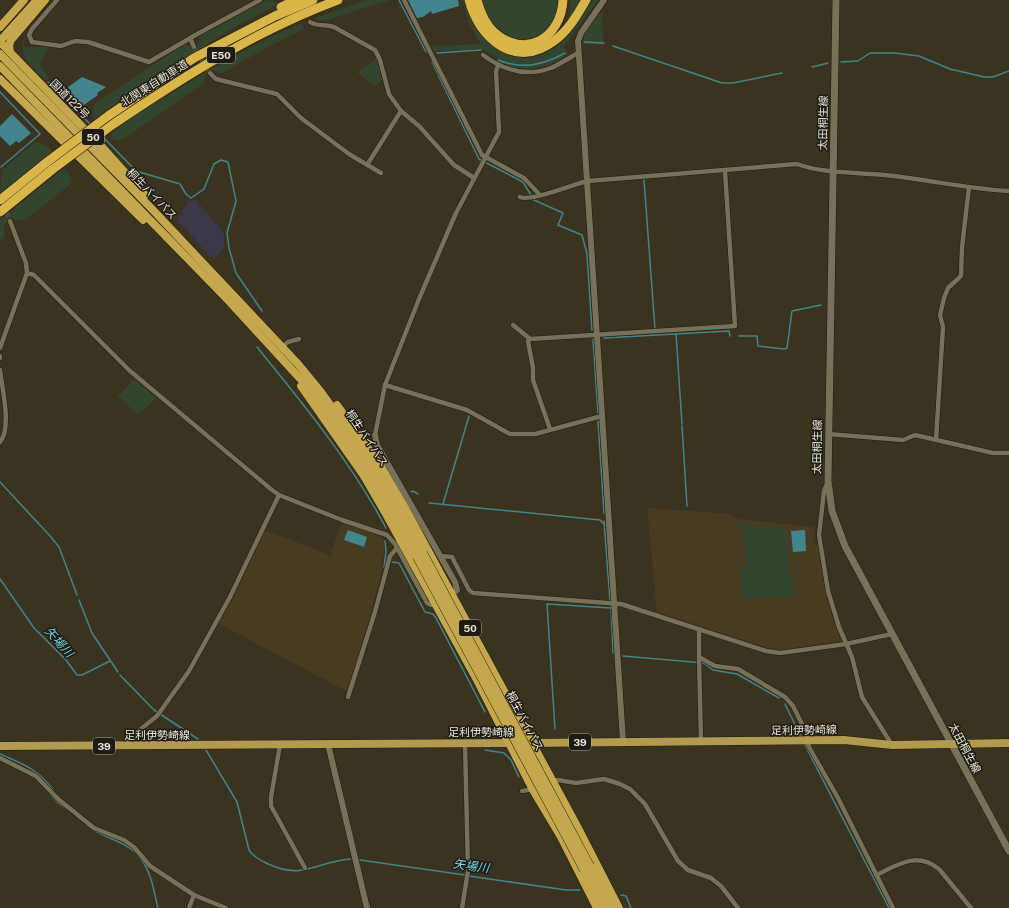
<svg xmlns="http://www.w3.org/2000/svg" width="1009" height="908" viewBox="0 0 1009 908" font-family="'Public Sans','Noto Sans JP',sans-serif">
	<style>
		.commercial { fill: #3c384a }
		.built { fill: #463c21 }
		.green { fill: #34452f }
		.water { fill: #43858c }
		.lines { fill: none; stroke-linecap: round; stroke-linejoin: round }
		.stream { stroke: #43858c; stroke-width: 1.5 }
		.minor-tunnel { stroke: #554e3b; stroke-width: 4.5; stroke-dasharray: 4.5 2; stroke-linecap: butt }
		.minor-casing { stroke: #211a07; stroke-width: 5.5 }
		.tertiary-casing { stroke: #211a07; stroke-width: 7 }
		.secondary-casing { stroke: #211a07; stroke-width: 8 }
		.primary-casing { stroke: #211a07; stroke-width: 9 }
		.trunk-casing { stroke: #211a07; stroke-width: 9 }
		.motorway-casing { stroke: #211a07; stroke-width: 10 }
		.minor { stroke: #78715a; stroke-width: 4.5 }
		.tertiary { stroke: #78715a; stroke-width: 6 }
		.secondary { stroke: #78715a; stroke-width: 7 }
		.primary { stroke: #b29a50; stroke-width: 8 }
		.trunk { stroke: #c5a84d; stroke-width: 8 }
		.motorway { stroke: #d8b64a; stroke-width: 9 }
		.trunk-bridge-casing { stroke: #211a07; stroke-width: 9; stroke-linecap: butt }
		.motorway-bridge-casing { stroke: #211a07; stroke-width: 10; stroke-linecap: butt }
		.trunk-bridge { stroke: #c5a84d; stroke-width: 8 }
		.motorway-bridge { stroke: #d8b64a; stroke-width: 9 }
		.labels { text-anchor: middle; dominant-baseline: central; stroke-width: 3; stroke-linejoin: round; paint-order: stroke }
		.shield { fill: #1e1b12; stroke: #aeaa9f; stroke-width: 1 }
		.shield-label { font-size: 10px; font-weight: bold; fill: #ebe7db }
		.street-label { font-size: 11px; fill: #ebe7db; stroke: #1e1b12 }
		.water-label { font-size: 12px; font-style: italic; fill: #6dd7e1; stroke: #1e1b12 }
	</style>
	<rect width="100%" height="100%" fill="#3a331f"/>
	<!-- commercial -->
	<polygon class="commercial" points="197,199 201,206 224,233 224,248 213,259 176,219 181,214 188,202"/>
	<!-- built -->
	<g class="built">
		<polygon points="649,508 731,514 738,519 813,527 815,529 813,544 818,545 830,610 841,641 780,650 768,648 657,612 647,509"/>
		<polygon points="344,524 371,532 383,539 384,552 381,564 383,568 352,679 346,691 218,623 233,598 264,532 267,531 330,555 341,525"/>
	</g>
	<!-- green -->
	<g class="green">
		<polygon points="268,0 280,3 226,32 102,113 103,115 96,119 92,114 94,104 183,45 191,46 192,49 198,45 199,36"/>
		<polygon points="366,0 390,0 324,21 313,19"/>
		<path d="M462,0h3c13,47 52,78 96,43 13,-11 22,-29 31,-43h6l-34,46 4,8c-26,18 -43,19 -72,8l2,-4 -16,-9 -49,2 -1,-5 49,-2 -12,-20z"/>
		<path d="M481,0h79c3,29 -32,49 -57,33 -12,-7 -17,-20 -22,-33z"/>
		<polygon points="571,0 583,0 565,25 570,12"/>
		<polygon points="598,13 602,14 603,45 585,44 583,36"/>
		<path d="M305,22l-3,2 2,5 -40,20 -43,25 -7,-4 -9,5 -1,8 -82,57h-7l-5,-5c16,-15 37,-26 55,-38 45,-28 91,-56 140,-75z"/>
		<path d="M25,34l-1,13h24l-8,17 8,14 -3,2c-16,-16 -28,-23 -20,-46z"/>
		<polygon points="377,58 383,79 375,87 357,72"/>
		<polygon points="39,142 47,146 52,152 0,193 2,170 34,143"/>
		<polygon points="64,168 72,179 70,185 23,221 15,220 12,217 4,224 4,237 0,240 0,220"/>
		<polygon points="134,379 156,398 138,415 118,396"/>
		<polygon points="742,524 785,529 794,596 743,599 740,568 747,566"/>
	</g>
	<!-- water -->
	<g class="water">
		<polygon points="408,0 458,0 459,6 432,14 431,11 423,17 417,18"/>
		<polygon points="82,77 106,87 97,93 98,95 81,107 64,90"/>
		<polygon points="12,114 31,133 19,143 16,141 10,146 0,136 0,126"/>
		<polygon points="348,530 367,537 364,547 344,540"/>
		<polygon points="805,530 806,551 793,552 791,531"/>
	</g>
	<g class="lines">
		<!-- stream -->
		<g class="stream">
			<polyline points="399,0 426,52"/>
			<polyline points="584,42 604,43"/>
			<polyline points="613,46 722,83 733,83 782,73"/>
			<polyline points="437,53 481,50"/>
			<path d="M498,60c24,10 45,5 67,-7"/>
			<polyline points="432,62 479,159 523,182 534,200 563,213 558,225 582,235 587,254 592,330"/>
			<polyline points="841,62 858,61 870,53 895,53 919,56 950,69 984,77 993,77 1009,71"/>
			<polyline points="812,67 828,63"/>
			<polyline points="48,82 91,125"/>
			<polyline points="0,92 40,134 1,167"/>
			<polyline points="102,136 136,171 180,184 186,194 191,198 204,189 214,164 221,160 228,162 236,201 227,233 229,248 236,273 262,311"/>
			<polyline points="644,180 655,329"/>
			<polyline points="676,334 682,424"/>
			<polyline points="739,336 757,336 758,346 784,349 787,348 792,311 821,305"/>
			<polyline points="604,338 729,331 730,336"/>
			<polyline points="593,339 598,413"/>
			<path d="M257,347c47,58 94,115 129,181"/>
			<polyline points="598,421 604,513"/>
			<polyline points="682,426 687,506"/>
			<polyline points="0,482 51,537 59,547 77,595"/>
			<polyline points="411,492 413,491 418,494"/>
			<polyline points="429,503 600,520 605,525"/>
			<polyline points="443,504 469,416"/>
			<polyline points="604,521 610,601"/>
			<polyline points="392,562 399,563 425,612 433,614 436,618 485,712"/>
			<polyline points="384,567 386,552 385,541"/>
			<polyline points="0,579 34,628 66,660 77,675 82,675 110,661"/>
			<polyline points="79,600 92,633 118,672"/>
			<polyline points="611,605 613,653"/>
			<polyline points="623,656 704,663 713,670 737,674 779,698"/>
			<polyline points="120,675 154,710 198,739"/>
			<polyline points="785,704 801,737"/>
			<polyline points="555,729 547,604 611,608"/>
			<polyline points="805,745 889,908"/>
			<path d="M206,750l31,52 12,48c3,6 11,10 17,13 37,18 49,-1 84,-4"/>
			<polyline points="485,750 504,753 511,760 519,777"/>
			<path d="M0,754c23,10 38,15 53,36"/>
			<polyline points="51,795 58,803 67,809"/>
			<path d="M87,825c14,13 34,14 48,27"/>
			<path d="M139,856c13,17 14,32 19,52"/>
			<polyline points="360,860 465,875"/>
			<polyline points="469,876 566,890 580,890"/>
			<polyline points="621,895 626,896 631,908"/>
		</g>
		<!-- minor-tunnel -->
		<g class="minor-tunnel">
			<polyline points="194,47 210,73"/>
			<polyline points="4,207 10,221"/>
		</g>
		<defs>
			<g id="minor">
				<polyline points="57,0 32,29 29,35 32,42 61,46 75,41 88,42 149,62 199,33 260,0"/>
				<polyline points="404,0 482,155 524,178 540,195"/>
				<path d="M310,22c7,5 15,2 24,5l41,23 5,10 9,34 12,17 18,15 35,39 20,13"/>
				<polyline points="190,38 194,47"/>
				<path d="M483,55c20,15 43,22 68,13 9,-4 18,-10 27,-15"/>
				<polyline points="210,73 216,79 277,94 301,118 349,154 381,173"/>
				<polyline points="367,165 401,111"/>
				<path d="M520,197c11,5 53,-13 68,-16l209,-17c28,10 58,8 87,11 42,4 83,14 125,16"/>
				<polyline points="27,273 34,275 130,371 272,490 279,495 342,520 387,535 395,544 427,603 431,605 435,604"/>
				<polyline points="513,325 530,339 528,341 533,368 533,380 550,429"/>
				<polyline points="530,339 735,326 725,171"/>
				<polyline points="283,346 288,342 299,339"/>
				<polyline points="0,348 27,273 26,263 10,221"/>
				<polyline points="0,356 0,358"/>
				<path d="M0,370c2,18 12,58 0,72"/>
				<polyline points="385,385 467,410 510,434 535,434 602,416"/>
				<polyline points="828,434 903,440 915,435 993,453 1009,453"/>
				<polyline points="375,435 385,385 419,299 456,213 499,132 496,71 498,66"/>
				<polyline points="936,440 943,327 940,315 944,298 948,288 961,276 962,247 969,187"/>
				<polyline points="828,481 824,491 819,535 828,591 839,627 852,657 862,697 892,745"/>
				<polyline points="441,556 452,557 469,590 473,593 621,604 766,651 780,653 846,644 892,634"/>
				<polyline points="699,629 699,657 715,666 738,669 785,697 793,706 805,730 809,747 838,798 893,908"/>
				<polyline points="699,657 701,741"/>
				<polyline points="348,697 375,612 390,556 397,548"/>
				<polyline points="280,745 271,797 271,806 305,868"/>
				<polyline points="126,746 127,740 157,716 189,671 230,597 279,495"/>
				<polyline points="0,758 36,776 58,799 94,828 124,840 134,847 150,866 194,895 226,908"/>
				<polyline points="552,781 558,780 576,783 604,779 620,784 630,789 645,804 678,861 688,870 711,878 721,886 738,908"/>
				<polyline points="522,791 534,789"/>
				<path d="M876,875c22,-10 40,-24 63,-6l32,39"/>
				<polyline points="189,908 194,895"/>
				<polyline points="462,908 468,871 465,743"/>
			</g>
			<g id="tertiary">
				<polyline points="604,0 581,33 578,41 623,741"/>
				<polyline points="375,435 377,445 455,582 457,590 449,596"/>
				<polyline points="328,744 367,908"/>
			</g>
			<polyline id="secondary" points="836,0 828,481 832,511 845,546 1009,851"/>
			<g id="primary">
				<polyline points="527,743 844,740 892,745 1009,743"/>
				<polyline points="0,746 515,743"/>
			</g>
			<g id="trunk">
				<polyline points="0,27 24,0"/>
				<polyline points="0,41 37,0"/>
				<polyline points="0,42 102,147 145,195"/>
				<polyline points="10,52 9,45 11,40 45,0"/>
				<polyline points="0,54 152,209 298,364 321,392 375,467 423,553"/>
				<polyline points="0,66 228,300 317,397 370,473 417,557"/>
				<polyline points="0,79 143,220"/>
				<polyline points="301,386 364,476 386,514 476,678 533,790 561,837 597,908"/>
				<polyline points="337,405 380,465 405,508 578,828 619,908"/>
				<polyline points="590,866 612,908"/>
				<polyline points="584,870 604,908"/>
			</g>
			<g id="motorway">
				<path d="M469,0c10,39 47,70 85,41 15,-11 23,-26 32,-41"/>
				<path d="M477,0c3,11 8,24 17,32 31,28 67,6 69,-32"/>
				<polyline points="281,7 296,0"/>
				<polyline points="108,116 194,58 275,16 313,0"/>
				<path d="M112,125c71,-48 145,-95 226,-125"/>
				<polyline points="0,200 47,162"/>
				<polyline points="0,212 53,169"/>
			</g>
		</defs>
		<!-- minor casing -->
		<use href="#minor" class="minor-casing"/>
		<!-- tertiary casing -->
		<use href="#tertiary" class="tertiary-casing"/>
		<!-- secondary casing -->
		<use href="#secondary" class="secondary-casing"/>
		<!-- primary casing -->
		<use href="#primary" class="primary-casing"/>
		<!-- trunk casing -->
		<use href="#trunk" class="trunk-casing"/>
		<!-- motorway casing -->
		<use href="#motorway" class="motorway-casing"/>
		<!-- minor -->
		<use href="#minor" class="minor"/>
		<!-- tertiary -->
		<use href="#tertiary" class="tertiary"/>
		<!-- secondary -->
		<use href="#secondary" class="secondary"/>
		<!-- primary -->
		<use href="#primary" class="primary"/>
		<!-- trunk -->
		<use href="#trunk" class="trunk"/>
		<!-- motorway -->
		<use href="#motorway" class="motorway"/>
		<defs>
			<g id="trunk-bridge">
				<polyline points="423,553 590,866"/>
				<polyline points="417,557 584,870"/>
			</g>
			<g id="motorway-bridge">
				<polyline points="47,162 108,116"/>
				<polyline points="53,169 112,125"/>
			</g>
		</defs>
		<!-- trunk-bridge casing -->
		<use href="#trunk-bridge" class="trunk-bridge-casing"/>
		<!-- motorway-bridge casing -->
		<use href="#motorway-bridge" class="motorway-bridge-casing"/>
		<!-- trunk-bridge -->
		<use href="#trunk-bridge" class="trunk-bridge"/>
		<!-- motorway-bridge -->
		<use href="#motorway-bridge" class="motorway-bridge"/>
	</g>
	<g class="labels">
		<!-- shield labels -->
		<g class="shield">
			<rect x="207" y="47" width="28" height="16" rx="3"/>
			<rect x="82" y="129" width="22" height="16" rx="3"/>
			<rect x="459" y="620" width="22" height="16" rx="3"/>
			<rect x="569" y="734" width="22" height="16" rx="3"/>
			<rect x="93" y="738" width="22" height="16" rx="3"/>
		</g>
		<g class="shield-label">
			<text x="221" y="55">E50</text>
			<text x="93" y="137">50</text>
			<text x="470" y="628">50</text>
			<text x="580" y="742">39</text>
			<text x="104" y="746">39</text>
		</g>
		<!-- street labels -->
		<g class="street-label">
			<text transform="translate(154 83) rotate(-32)">北関東自動車道</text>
			<text transform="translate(70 99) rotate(45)">国道122号</text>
			<text transform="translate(823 123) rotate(-89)">太田桐生線</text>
			<text transform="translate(152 194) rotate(46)">桐生バイパス</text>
			<text transform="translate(367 438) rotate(56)">桐生バイパス</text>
			<text transform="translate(817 447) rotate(-89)">太田桐生線</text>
			<text transform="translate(525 721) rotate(62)">桐生バイパス</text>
			<text transform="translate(804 730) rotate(-1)">足利伊勢崎線</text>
			<text x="481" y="732">足利伊勢崎線</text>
			<text x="157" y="735">足利伊勢崎線</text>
			<text transform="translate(965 748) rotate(62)">太田桐生線</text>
		</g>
		<!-- water labels -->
		<g class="water-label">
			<text transform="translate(59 642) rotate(48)">矢場川</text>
			<text transform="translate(471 866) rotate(8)">矢場川</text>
		</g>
	</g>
</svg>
